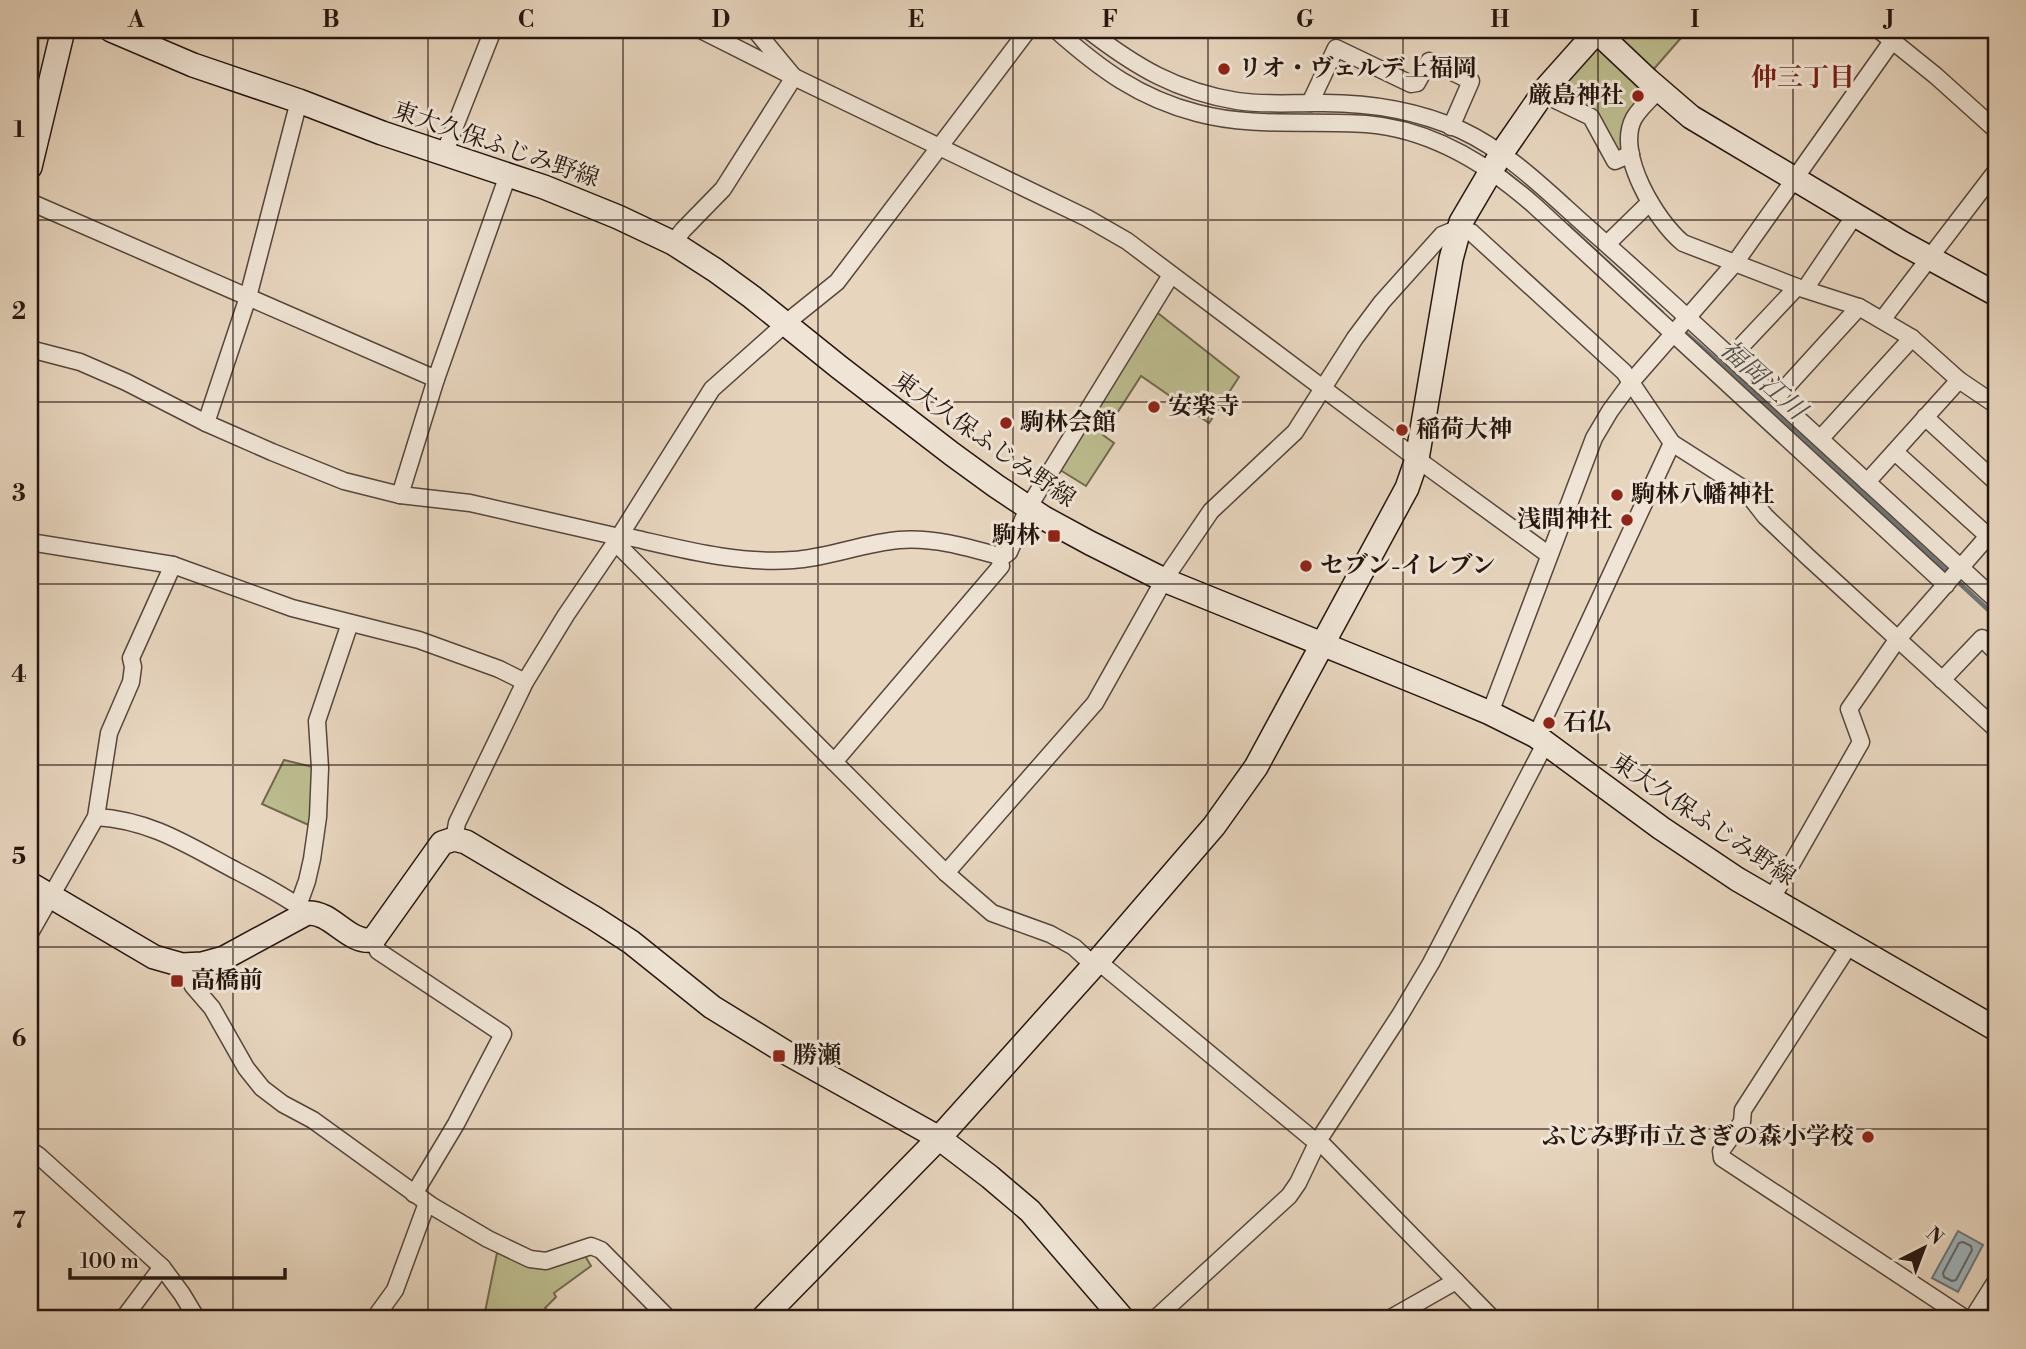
<svg xmlns="http://www.w3.org/2000/svg" width="2026" height="1349" viewBox="0 0 2026 1349" font-family="'Libre Bodoni','Noto Serif JP',serif">
	<style>
		.green { fill: #bcbc8e; stroke: #71694e; stroke-width: 2 }
		.water { fill: #9db5bd; stroke: #6d7577; stroke-width: 2 }
		.lines { fill: none; stroke-linecap: round; stroke-linejoin: round }
		.shore { stroke: #626666; stroke-width: 2 }
		.stream { stroke: #6d7577; stroke-width: 4.5 }
		.street-casing { stroke: #56463b; stroke-width: 19 }
		.secondary-casing { stroke: #26160f; stroke-width: 26 }
		.street { stroke: #efe4d5; stroke-width: 16 }
		.secondary { stroke: #efe4d5; stroke-width: 23 }
		.grid { fill: none; stroke: #26160f; stroke-width: 2; stroke-opacity: 0.55 }
		.poi-dot { fill: #8f2418; stroke: #efe4d5; stroke-width: 2.5 }
		.labels { text-anchor: middle; dominant-baseline: central; stroke-width: 6; stroke-linejoin: round; paint-order: stroke }
		.poi-label { font-size: 24px; font-weight: bold; fill: #26160f; stroke: #efe4d5; text-anchor: start }
		.street-label { font-size: 24px; fill: #26160f; stroke: #efe4d5 }
		.neighbourhood-label { font-size: 26px; font-weight: bold; fill: #7a1f14; stroke: #efe4d5 }
		.water-label { font-size: 26px; font-style: italic; fill: #504e4c; stroke: #efe4d5 }
		.neatline { fill: none; stroke: #26160f; stroke-width: 2.5 }
		.grid-label { font-size: 23px; text-anchor: middle; font-weight: bold; fill: #26160f }
	</style>
	<rect width="100%" height="100%" fill="#e7d5be"/>
	<filter id="stains"><feTurbulence type="fractalNoise" baseFrequency=".00286" numOctaves="4"/><feColorMatrix values="0 0 0 0 .2 0 0 0 0 .09 0 0 0 0 .02 0 0 0 .5 -.17"/></filter>
	<radialGradient id="worn" r=".72"><stop offset=".6" stop-color="#630" stop-opacity="0"/><stop offset="1" stop-color="#630" stop-opacity=".3"/></radialGradient>
	<!-- green -->
	<g class="green">
		<polygon points="1612,30 1688,30 1653,70 1649,71"/>
		<polygon points="1604,47 1649,96 1627,152 1616,153 1594,115 1554,95 1593,48"/>
		<polygon points="1154,310 1239,377 1209,423 1141,376 1103,435 1114,443 1086,486 1057,468"/>
		<polygon points="284,760 317,768 313,827 262,804"/>
		<polygon points="498,1248 535,1266 584,1254 591,1266 554,1293 556,1297 545,1308 556,1319 498,1319 485,1312"/>
	</g>
	<!-- water -->
	<polygon class="water" points="1958,1231 1983,1245 1958,1292 1932,1278"/>
	<g class="lines">
		<!-- shore -->
		<polygon class="shore" points="1963,1242 1971,1246 1972,1250 1956,1280 1952,1281 1944,1277 1943,1273 1959,1243"/>
		<!-- stream -->
		<g class="stream">
			<polyline points="1504,171 1522,186"/>
			<polyline points="1568,226 1662,313"/>
			<polyline points="1682,330 1747,387 1950,574"/>
			<polyline points="1956,580 1996,617"/>
		</g>
		<defs>
			<g id="street">
				<polyline points="701,30 794,77 1087,218 1127,241 1417,459 1549,555"/>
				<path d="M1056,30c44,39 83,68 141,83 56,15 112,7 169,11 65,5 123,41 170,83l410,378"/>
				<path d="M1088,30c48,37 88,61 149,71 26,4 52,2 78,2 51,-1 99,6 146,27 39,18 72,48 103,76 26,24 53,47 79,71 118,107 235,215 353,323"/>
				<polyline points="1879,30 1936,76 1996,130"/>
				<path d="M1659,90c-8,8 -19,18 -25,28 -19,35 22,103 49,125l114,44 62,20 53,31 47,42 37,25"/>
				<polyline points="1543,94 1591,117 1615,161 1631,154"/>
				<polyline points="1310,103 1336,48 1411,84 1417,83 1429,61 1471,81 1451,127"/>
				<polyline points="444,154 493,30"/>
				<polyline points="30,202 436,379 508,175"/>
				<polyline points="673,243 683,230 723,189 794,77 755,30"/>
				<polyline points="1607,244 1650,202"/>
				<polyline points="1805,289 1855,215"/>
				<polyline points="1882,320 1996,171"/>
				<path d="M30,349l50,13 46,20 80,41 66,29 72,29 56,14 70,8 149,34 14,1c53,12 105,26 160,22 35,-2 70,-17 106,-20 33,-3 68,7 100,16"/>
				<polyline points="1731,357 1797,287"/>
				<polyline points="1776,398 1859,307"/>
				<polyline points="1925,417 1996,482"/>
				<polyline points="206,423 248,297 299,101"/>
				<polyline points="1821,438 1912,338"/>
				<polyline points="1672,443 1744,489 1765,516 1808,557 1996,729"/>
				<polyline points="1895,452 1988,536"/>
				<polyline points="1867,482 1959,380"/>
				<polyline points="400,495 436,379"/>
				<polyline points="30,542 173,565 292,608 419,640 499,669 525,682"/>
				<polyline points="616,543 889,817 946,873 992,913 1050,934 1074,947 1087,959 1106,968 1310,1137 1325,1147 1493,1319"/>
				<polyline points="1942,680 1982,638 1996,652"/>
				<polyline points="1490,713 1594,438 1610,411 1632,381 1735,263 1900,30"/>
				<polyline points="834,762 1001,566 999,556 1005,555 1009,552 1028,508 1171,275"/>
				<path d="M96,817c53,3 90,27 135,51 25,13 51,26 74,43"/>
				<polyline points="454,839 457,823 525,682 566,615 619,537 712,389 786,323 837,282 1028,30"/>
				<polyline points="946,873 1095,703 1164,580 1211,511 1295,432 1355,338 1382,302 1442,235 1459,228 1471,232 1624,372 1672,443 1536,736"/>
				<polyline points="1771,900 1861,742 1849,709 1897,640 1996,527"/>
				<polyline points="298,906 307,881 312,859 318,817 320,768 317,721 350,623"/>
				<polyline points="30,933 96,817 109,733 131,682 133,667 131,658 173,565"/>
				<polyline points="373,940 378,951 503,1034 456,1124 414,1194"/>
				<polyline points="1850,944 1743,1110 1742,1122 1721,1151 1722,1158 1966,1319"/>
				<polyline points="182,965 193,986 212,1008 246,1068 262,1088 283,1104 313,1120 432,1206 488,1239 530,1259 546,1261 591,1246 601,1250 669,1319"/>
				<polyline points="30,1150 39,1156 162,1267 182,1294 197,1319"/>
				<polyline points="123,1319 162,1267"/>
				<polyline points="374,1319 395,1290 427,1203"/>
				<polyline points="1155,1319 1289,1196 1298,1183 1318,1141 1400,1015 1431,963 1546,742"/>
				<polyline points="1389,1319 1456,1281"/>
				<polyline points="1972,1319 1996,1281"/>
			</g>
			<g id="secondary">
				<polyline points="111,30 193,65 299,101 382,133 544,187 618,217 673,243 715,270 752,297 839,367 952,454 996,486 1044,518 1090,543 1164,580 1433,689 1490,713 1536,736 1661,828 1737,879 1996,1029"/>
				<polyline points="1595,30 1648,80 1691,117 1902,243 1996,294"/>
				<polyline points="30,167 63,30"/>
				<path d="M30,884l124,73 28,8 20,-1 22,-6 83,-45c25,-2 41,31 66,27l69,-97 12,-4 12,3 128,76 37,24 81,65 73,45 154,86 51,39 40,34 93,108"/>
				<polyline points="762,1319 939,1138 1096,963 1214,826 1256,767 1407,488 1417,459 1451,259 1461,222 1501,154 1548,86 1598,30"/>
			</g>
		</defs>
		<!-- street casing -->
		<use href="#street" class="street-casing"/>
		<!-- secondary casing -->
		<use href="#secondary" class="secondary-casing"/>
		<!-- street -->
		<use href="#street" class="street"/>
		<!-- secondary -->
		<use href="#secondary" class="secondary"/>
	</g>
	<!-- grid -->
	<path class="grid" d="M233,30v1289M428,30v1289M623,30v1289M818,30v1289M1013,30v1289M1208,30v1289M1403,30v1289M1598,30v1289M1793,30v1289M30,220h1966M30,402h1966M30,584h1966M30,765h1966M30,947h1966M30,1129h1966"/>
	<!-- markers -->
	<g class="poi-dot">
		<circle cx="1224" cy="69" r="7"/>
		<circle cx="1638" cy="96" r="7"/>
		<circle cx="1154" cy="407" r="7"/>
		<circle cx="1006" cy="423" r="7"/>
		<circle cx="1402" cy="430" r="7"/>
		<circle cx="1617" cy="495" r="7"/>
		<circle cx="1627" cy="520" r="7"/>
		<rect x="1047" y="529" width="14" height="14" rx="3.5"/>
		<circle cx="1306" cy="566" r="7"/>
		<circle cx="1549" cy="723" r="7"/>
		<rect x="170" y="974" width="14" height="14" rx="3.5"/>
		<rect x="772" y="1049" width="14" height="14" rx="3.5"/>
		<circle cx="1868" cy="1137" r="7"/>
	</g>
	<g class="labels">
		<!-- poi labels -->
		<g class="poi-label">
			<text x="1238" y="69">リオ・ヴェルデ上福岡</text>
			<text x="1624" y="96" text-anchor="end">厳島神社</text>
			<text x="1168" y="407">安楽寺</text>
			<text x="1020" y="423">駒林会館</text>
			<text x="1416" y="430">稲荷大神</text>
			<text x="1631" y="495">駒林八幡神社</text>
			<text x="1613" y="520" text-anchor="end">浅間神社</text>
			<text x="1040" y="536" text-anchor="end">駒林</text>
			<text x="1320" y="566">セブン-イレブン</text>
			<text x="1563" y="723">石仏</text>
			<text x="191" y="981">高橋前</text>
			<text x="793" y="1056">勝瀬</text>
			<text x="1854" y="1137" text-anchor="end">ふじみ野市立さぎの森小学校</text>
		</g>
		<!-- street labels -->
		<g class="street-label">
			<text transform="translate(496 145) rotate(19)">東大久保ふじみ野線</text>
			<text transform="translate(984 440) rotate(35)">東大久保ふじみ野線</text>
			<text transform="translate(1703 820) rotate(34)">東大久保ふじみ野線</text>
		</g>
		<!-- neighbourhood labels -->
		<g class="neighbourhood-label">
			<text x="1803" y="78">仲三丁目</text>
		</g>
		<!-- water labels -->
		<g class="water-label">
			<text transform="translate(1763 380) rotate(42)">福岡江川</text>
		</g>
	</g>
	<!-- margin -->
	<rect width="2026" height="1349" fill="none" stroke="#e7d5be" stroke-width="77"/>
	<!-- north arrow -->
	<g transform="translate(1924 1248) rotate(42)" stroke="#efe4d5" stroke-width="5" paint-order="stroke">
	<path d="M0-5L12 26L0 18L-12 26Z" fill="#26160f"/>
	<text y="-10" font-size="19" font-weight="bold" text-anchor="middle" fill="#26160f">N</text>
	</g>
	<!-- scale -->
	<path d="M70 1268v10h215v-10" fill="none" stroke="#26160f" stroke-width="3.5"/>
	<text x="80" y="1268" font-size="21" fill="#26160f" stroke="#efe4d5" stroke-width="5" paint-order="stroke">100 m</text>
	<rect x="38" y="38" width="1950" height="1272" class="neatline"/>
	<g class="grid-label">
		<text x="136" y="27">A</text>
		<text x="331" y="27">B</text>
		<text x="526" y="27">C</text>
		<text x="721" y="27">D</text>
		<text x="916" y="27">E</text>
		<text x="1110" y="27">F</text>
		<text x="1305" y="27">G</text>
		<text x="1500" y="27">H</text>
		<text x="1695" y="27">I</text>
		<text x="1890" y="27">J</text>
		<text x="19" y="137">1</text>
		<text x="19" y="319">2</text>
		<text x="19" y="501">3</text>
		<text x="19" y="682">4</text>
		<text x="19" y="864">5</text>
		<text x="19" y="1046">6</text>
		<text x="19" y="1228">7</text>
	</g>
	<rect width="100%" height="100%" filter="url(#stains)"/>
	<rect width="100%" height="100%" fill="url(#worn)"/>
</svg>
